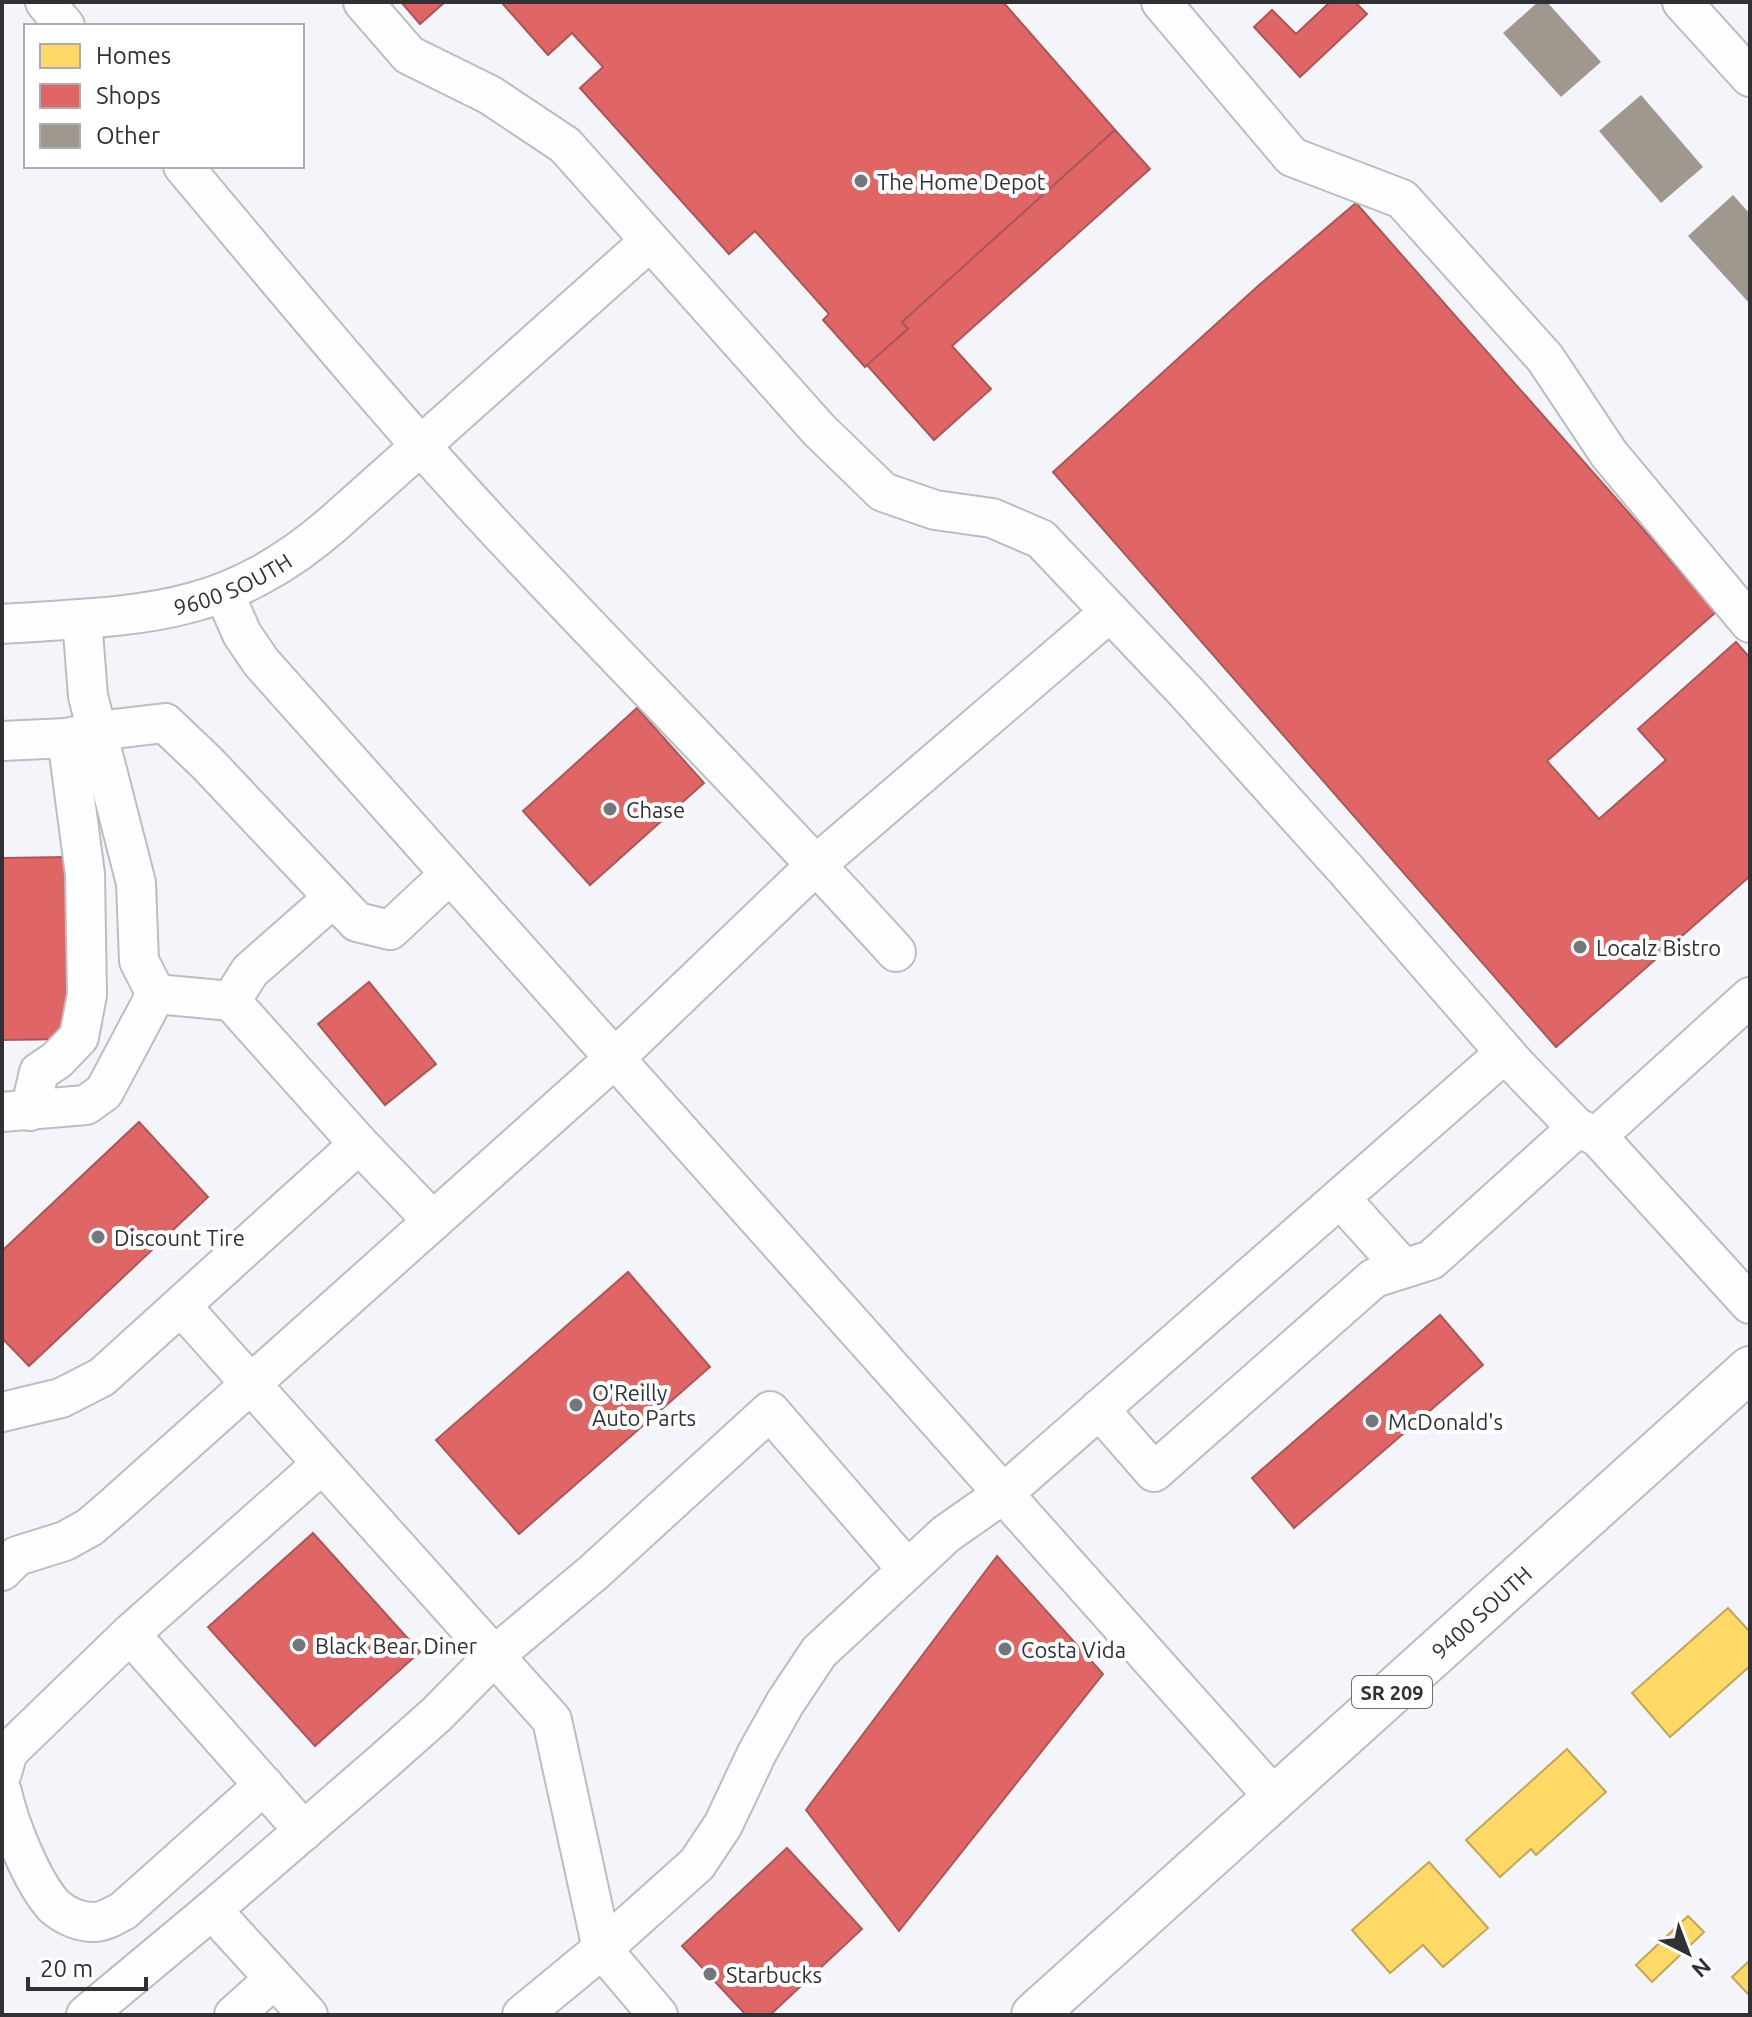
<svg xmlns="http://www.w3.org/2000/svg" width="1752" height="2017" viewBox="0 0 1752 2017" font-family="Ubuntu,sans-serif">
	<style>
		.homes { fill: #ffd966; stroke: #c1a757; stroke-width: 2 }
		.shops { fill: #e06666; stroke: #ab5657; stroke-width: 2 }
		.building { fill: #a0988f }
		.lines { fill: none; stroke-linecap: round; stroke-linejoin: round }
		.minor-casing { stroke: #bcbdc1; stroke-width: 42 }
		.major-casing { stroke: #bcbdc1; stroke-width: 48 }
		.minor { stroke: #fdfefe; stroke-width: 38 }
		.major { stroke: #fdfefe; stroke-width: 44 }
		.poi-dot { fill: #757679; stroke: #fff; stroke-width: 3 }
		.labels { text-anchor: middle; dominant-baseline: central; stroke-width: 8; stroke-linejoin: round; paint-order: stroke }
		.shield { fill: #fff; stroke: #6e6f71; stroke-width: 2 }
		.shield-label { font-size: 20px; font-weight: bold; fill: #303134 }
		.poi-label { font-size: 22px; fill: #303134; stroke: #fff; text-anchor: start }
		.street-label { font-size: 22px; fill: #303134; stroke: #fff }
	</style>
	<rect width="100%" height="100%" fill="#f4f5fa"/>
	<!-- homes -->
	<g class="homes">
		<polygon points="1728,1608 1750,1632 1750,1666 1670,1737 1632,1693"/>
		<polygon points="1567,1749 1606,1792 1536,1855 1531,1849 1500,1877 1466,1840"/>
		<polygon points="1429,1862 1488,1928 1443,1967 1423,1945 1390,1973 1352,1930"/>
		<polygon points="1688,1916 1704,1932 1652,1982 1636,1965"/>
		<polygon points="1750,1960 1750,1996 1732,1977"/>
	</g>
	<!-- shops -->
	<g class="shops">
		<polygon points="401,2 445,2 420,24"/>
		<polygon points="503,2 1003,2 1115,130 902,322 908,329 865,367 823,320 829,314 755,231 729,254 580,88 603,67 572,33 548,55 502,3"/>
		<polygon points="1330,2 1355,2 1367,14 1300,77 1254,27 1272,10 1296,34"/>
		<polygon points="1115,130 1150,169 952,346 991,389 934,440 867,365 908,329 902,322"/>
		<polygon points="1356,203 1716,612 1547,761 1599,819 1666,760 1638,729 1736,642 1750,658 1750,876 1556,1047 1053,472 1258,286"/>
		<polygon points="637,708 704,783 590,885 523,811"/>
		<polygon points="66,857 67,1039 2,1040 2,858"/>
		<polygon points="369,982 436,1064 385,1105 318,1024"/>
		<polygon points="139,1122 208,1197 29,1366 2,1338 2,1251"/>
		<polygon points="628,1272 710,1367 519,1534 436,1440"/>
		<polygon points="1440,1315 1483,1365 1294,1528 1252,1478"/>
		<polygon points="313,1533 420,1652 315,1746 208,1627"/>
		<polygon points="997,1556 1103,1674 899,1931 806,1810"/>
		<polygon points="787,1848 862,1929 770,2015 746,2015 682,1946"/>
	</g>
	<!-- building -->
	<g class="building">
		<polygon points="1538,2 1547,2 1601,62 1561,97 1503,33"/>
		<polygon points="1641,95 1703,167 1661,203 1599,131"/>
		<polygon points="1733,195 1750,214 1750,304 1688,236"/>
	</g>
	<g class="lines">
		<defs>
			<g id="minor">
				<polyline points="45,2 65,26"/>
				<polyline points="363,2 409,55 490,95 565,145 819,430 883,492 935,510 992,518 1041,539 1187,693 1348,872 1516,1065 1577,1128 1597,1136 1750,1304"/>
				<polyline points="1161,2 1292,157 1402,199 1545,358 1609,454 1750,623"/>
				<polyline points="1682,2 1750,77"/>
				<path d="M183,166c104,124 207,249 317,367 131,140 267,276 396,419"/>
				<polyline points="224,593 242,634 261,662 1275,1798"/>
				<polyline points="82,619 88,696 97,731 165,723 207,763 357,922 390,930 450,874"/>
				<path id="s1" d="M2,624c136,-9 221,-5 331,-100l317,-283"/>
				<polyline points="2,741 67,738 97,731 136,883 139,961 156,994 231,1001"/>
				<polyline points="333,898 250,971 231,1001 359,1144 433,1221"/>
				<polyline points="30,1111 39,1072 57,1060 79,1037 87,995 85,874 67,738"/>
				<polyline points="2,1112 86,1105 104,1092 156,994"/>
				<polyline points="1597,1136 1750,997"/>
				<polyline points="1340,1198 1403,1268"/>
				<polyline points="181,1306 552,1720 602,1949 522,2015"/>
				<polyline points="1099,1409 1154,1472 1374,1278 1431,1260 1577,1128"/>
				<polyline points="2,1412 61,1398 102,1377 359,1144"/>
				<polyline points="2,1571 17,1556 65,1541 90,1527 111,1509 615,1058 817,864 1110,612"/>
				<polyline points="2,1773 8,1752 130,1634"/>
				<path d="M2,1792c7,32 30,90 52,114 11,10 26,16 40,16 10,0 21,-7 29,-11l141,-126"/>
				<polyline points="304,1831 130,1634 322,1464"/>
				<polyline points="212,1910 308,2015"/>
				<polyline points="86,2015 212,1910 383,1762 437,1714 494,1656 594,1572 770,1411 907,1569"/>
				<polyline points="234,2015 274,1979"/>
				<polyline points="658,2015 602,1949 697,1864 723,1825 757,1753 785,1703 819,1652 946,1534 1003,1494 1505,1053"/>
			</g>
			<g id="major">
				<path id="s2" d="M1034,2015l716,-646"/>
			</g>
		</defs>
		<!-- minor casing -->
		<use href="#minor" class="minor-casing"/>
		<!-- major casing -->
		<use href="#major" class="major-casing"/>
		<!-- minor -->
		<use href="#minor" class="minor"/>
		<!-- major -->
		<use href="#major" class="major"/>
	</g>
	<!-- markers -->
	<g class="poi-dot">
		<circle cx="861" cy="181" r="8"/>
		<circle cx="610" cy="809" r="8"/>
		<circle cx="1580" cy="947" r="8"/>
		<circle cx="98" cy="1237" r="8"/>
		<circle cx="576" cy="1405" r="8"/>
		<circle cx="1372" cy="1421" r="8"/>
		<circle cx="299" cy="1645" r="8"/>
		<circle cx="1005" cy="1649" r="8"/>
		<circle cx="710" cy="1974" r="8"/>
	</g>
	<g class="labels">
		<!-- shield labels -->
		<rect class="shield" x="1352" y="1676" width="80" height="32" rx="6"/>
		<g class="shield-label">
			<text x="1392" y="1692">SR 209</text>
		</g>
		<!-- poi labels -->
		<g class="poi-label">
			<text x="877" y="181">The Home Depot</text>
			<text x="626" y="809">Chase</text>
			<text x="1596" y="947">Localz Bistro</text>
			<text x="114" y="1237">Discount Tire</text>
			<text x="592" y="1392">O'Reilly<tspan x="592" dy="25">Auto Parts</tspan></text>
			<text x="1388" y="1421">McDonald's</text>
			<text x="315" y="1645">Black Bear Diner</text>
			<text x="1021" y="1649">Costa Vida</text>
			<text x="726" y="1974">Starbucks</text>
		</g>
		<!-- street labels -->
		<g class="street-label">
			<text stroke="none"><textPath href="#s1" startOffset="236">9600 SOUTH</textPath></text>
			<text stroke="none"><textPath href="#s2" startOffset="602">9400 SOUTH</textPath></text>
		</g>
	</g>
	<!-- border -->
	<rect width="1752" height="2017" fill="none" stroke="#303134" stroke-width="8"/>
	<!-- legend -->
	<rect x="24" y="24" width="280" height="144" fill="#ffffff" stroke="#acadae" stroke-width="2"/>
	<rect x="40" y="44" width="40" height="24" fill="#ffd966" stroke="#acadae" stroke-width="2"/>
	<text x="96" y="64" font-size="24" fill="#303134">Homes</text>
	<rect x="40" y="84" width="40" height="24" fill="#e06666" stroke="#acadae" stroke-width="2"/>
	<text x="96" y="104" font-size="24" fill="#303134">Shops</text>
	<rect x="40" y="124" width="40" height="24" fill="#a0988f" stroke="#acadae" stroke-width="2"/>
	<text x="96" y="144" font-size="24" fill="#303134">Other</text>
	<!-- north arrow -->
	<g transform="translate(1688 1953) rotate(138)" stroke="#ffffff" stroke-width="6" paint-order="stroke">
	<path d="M0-6L14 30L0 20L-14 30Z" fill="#303134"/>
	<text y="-12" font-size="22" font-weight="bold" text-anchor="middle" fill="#303134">N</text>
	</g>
	<!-- scale -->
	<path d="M28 1977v12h118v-12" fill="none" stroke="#303134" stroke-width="4"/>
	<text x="40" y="1977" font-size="24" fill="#303134" stroke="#ffffff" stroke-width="6" paint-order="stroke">20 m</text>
</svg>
